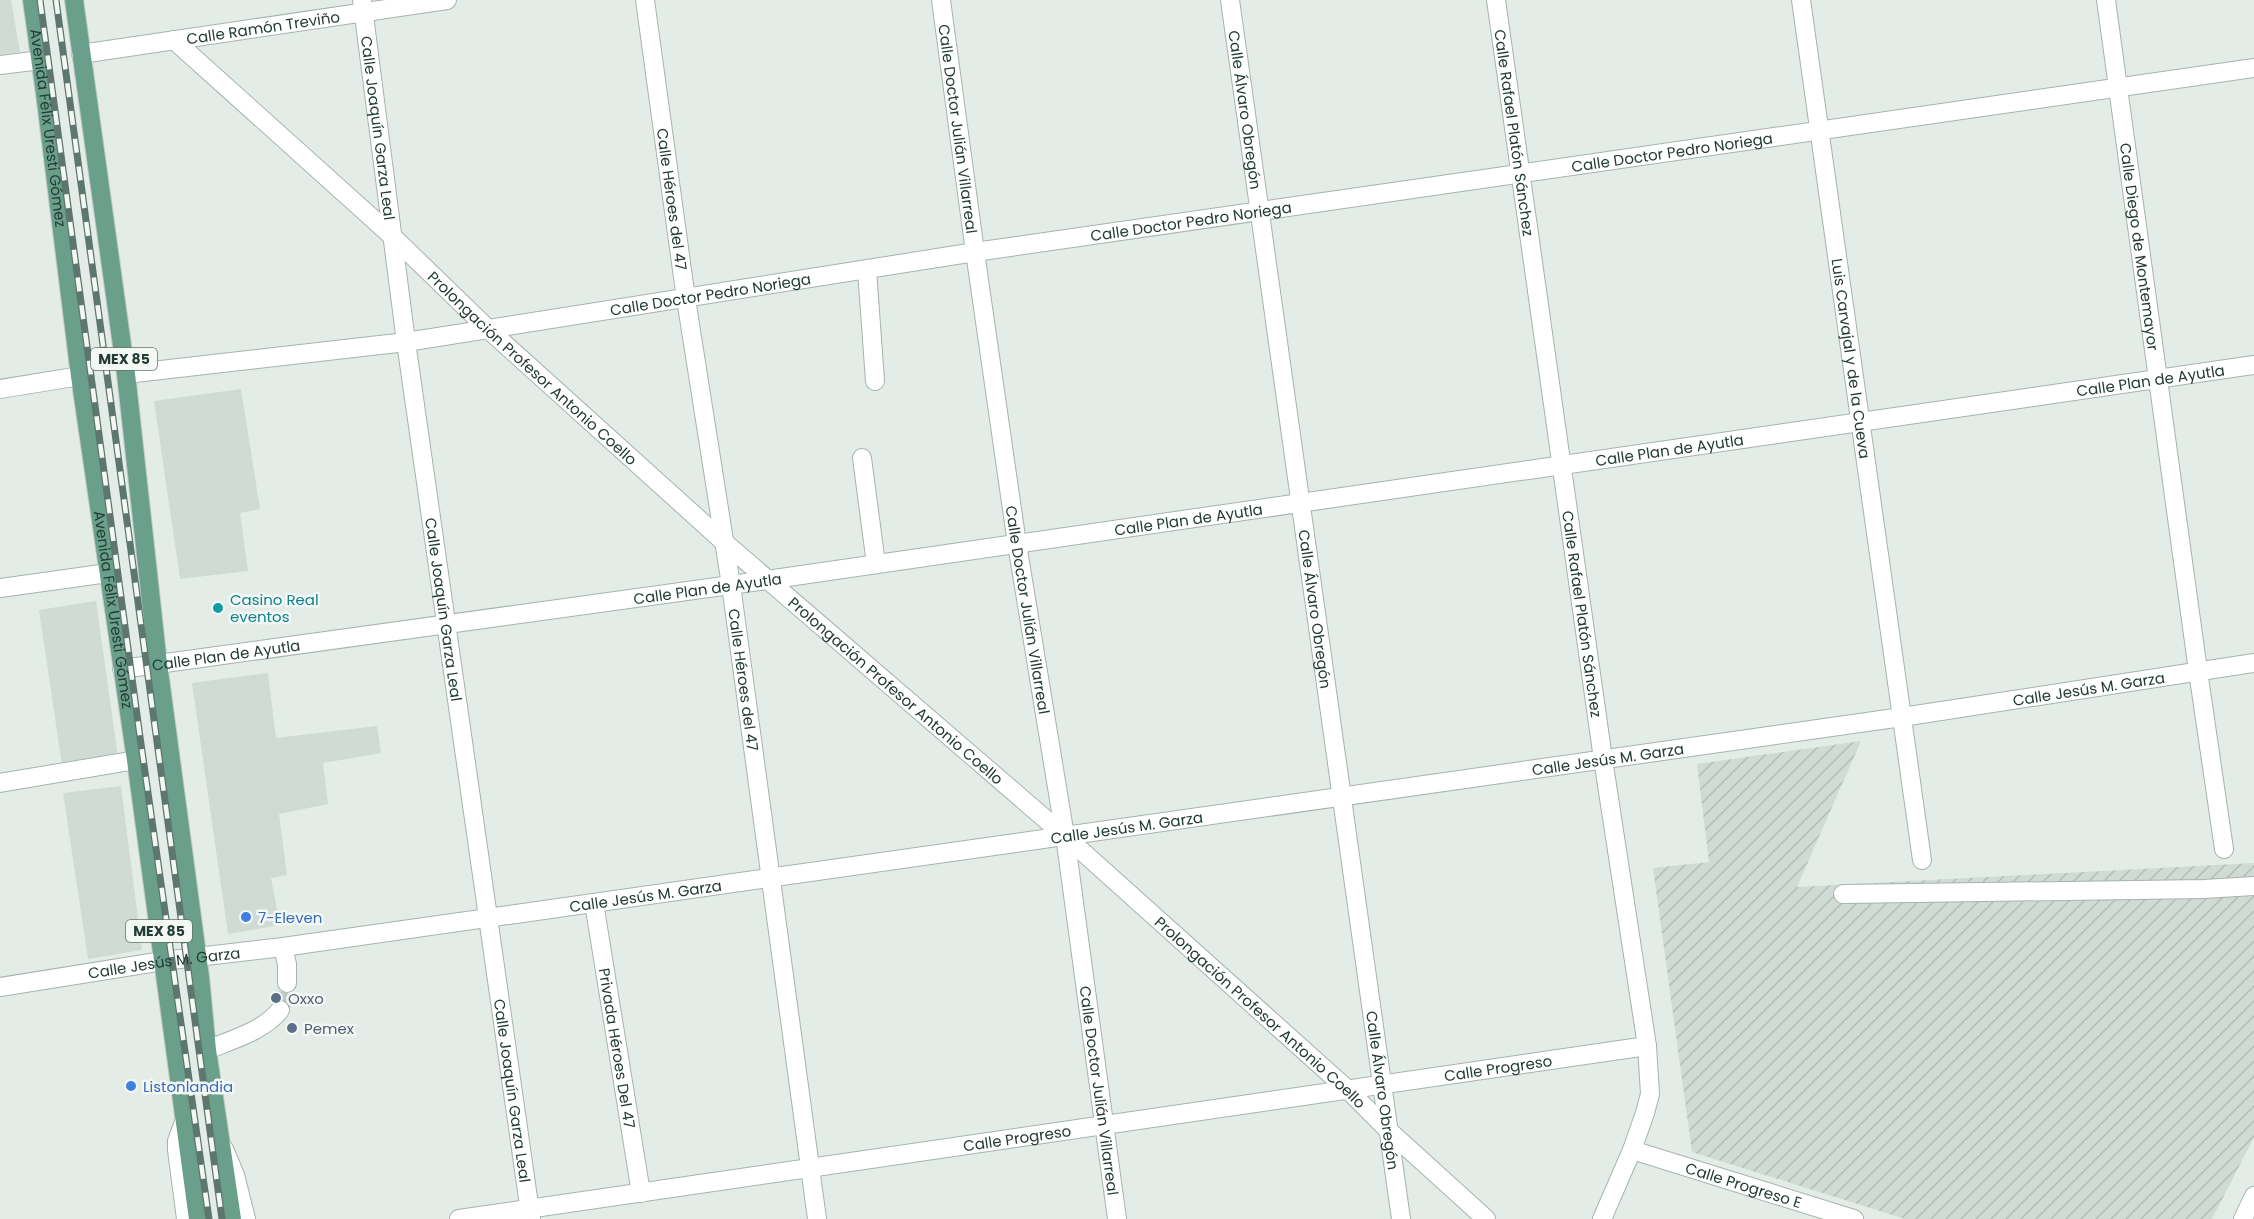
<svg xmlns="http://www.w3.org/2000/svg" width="2254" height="1219" viewBox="0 0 2254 1219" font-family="Poppins,sans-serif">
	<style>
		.built { fill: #d1dbd5 }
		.industrial { fill: url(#industrial-furrows) }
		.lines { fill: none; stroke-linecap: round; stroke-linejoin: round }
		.minor-tunnel { stroke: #bdc9c3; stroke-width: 18; stroke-dasharray: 18 9; stroke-linecap: butt }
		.minor-casing { stroke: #a6b4ad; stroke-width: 20 }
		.major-casing { stroke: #c1c8c6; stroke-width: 20 }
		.minor { stroke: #fff; stroke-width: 18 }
		.major { stroke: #6a9f8b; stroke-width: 18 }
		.rail-casing { stroke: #5e776e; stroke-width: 7 }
		.rail { stroke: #f3f8f5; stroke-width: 4.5; stroke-dasharray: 14; stroke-linecap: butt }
		.culture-dot { fill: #0f9aa8; stroke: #f3f8f5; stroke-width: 2 }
		.shop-dot { fill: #3f7fe0; stroke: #f3f8f5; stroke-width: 2 }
		.service-dot { fill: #5c6f8a; stroke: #f3f8f5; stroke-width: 2 }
		.labels { text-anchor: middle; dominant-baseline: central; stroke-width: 5; stroke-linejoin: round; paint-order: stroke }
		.shield { fill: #f3f8f5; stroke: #61746d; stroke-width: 1.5 }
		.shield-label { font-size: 14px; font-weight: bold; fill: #233c33 }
		.street-label { font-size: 15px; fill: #233c33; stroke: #f3f8f5 }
		.culture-label { font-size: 15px; fill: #0d838f; stroke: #f3f8f5; text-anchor: start }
		.shop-label { font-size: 15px; fill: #366cbe; stroke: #f3f8f5; text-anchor: start }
		.service-label { font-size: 15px; fill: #4e5e75; stroke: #f3f8f5; text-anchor: start }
	</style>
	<defs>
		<pattern id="industrial-furrows" width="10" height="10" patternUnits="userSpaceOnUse" patternTransform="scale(1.5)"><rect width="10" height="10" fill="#d1dbd5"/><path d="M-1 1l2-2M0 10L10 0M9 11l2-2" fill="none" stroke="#b3bdb7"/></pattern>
	</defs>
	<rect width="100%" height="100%" fill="#e3ece7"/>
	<!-- built -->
	<g class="built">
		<polygon points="0,0 11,0 20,52 0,55"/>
		<polygon points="241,389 260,509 240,513 248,571 180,579 154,401"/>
		<polygon points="96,601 118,757 62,765 39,610"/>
		<polygon points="268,673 276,738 377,726 381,753 323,763 328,804 279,814 287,875 271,878 280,925 228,934 192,683"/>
		<polygon points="121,786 142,950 88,959 63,793"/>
	</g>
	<!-- industrial -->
	<polygon class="industrial" points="1861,741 1797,887 2254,863 2254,1137 2212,1219 1905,1219 1692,1152 1653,868 1709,862 1697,764"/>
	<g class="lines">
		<!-- minor-tunnel -->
		<polyline class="minor-tunnel" points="280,1010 287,983"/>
		<defs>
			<g id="minor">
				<path id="s1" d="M362,0l44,342 125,877"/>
				<path id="s2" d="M645,0l41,299 45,286 86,634"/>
				<path id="s3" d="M941,0l34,252 42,292 48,292 52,383"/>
				<path id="s4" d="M1230,0l171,1219"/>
				<path id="s5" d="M1496,0l107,759 44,287 3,48 -5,19 -13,37 -30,69"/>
				<path id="s6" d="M1801,0l121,860"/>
				<path id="s7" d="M2106,0l92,671 26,178"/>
				<path id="s8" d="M174,40l218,196 96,93 236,213 341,294 283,254 41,41 97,88"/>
				<path id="s9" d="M81,54l366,-54"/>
				<polyline points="0,65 41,60"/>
				<polyline points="867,270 875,381"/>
				<path id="s10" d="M126,374l280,-32 569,-90 1279,-184"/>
				<polyline points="0,389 80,376"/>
				<polyline points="862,458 876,564"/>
				<polyline points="0,588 108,573"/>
				<path id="s11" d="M122,669l645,-89 1487,-215"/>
				<polyline points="0,783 136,760"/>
				<polyline points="1843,894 2204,889 2254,886"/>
				<path id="s12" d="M594,903l47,290"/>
				<polyline points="283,947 287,964 287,983"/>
				<path id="s13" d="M0,987l163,-26 120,-14 1619,-230 352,-54"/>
				<path d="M207,1050c24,-10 57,-19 73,-40"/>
				<polyline points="184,1122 177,1141 177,1150 186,1219"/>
				<polyline points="224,1149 235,1175 246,1219"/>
				<path id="s14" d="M1632,1150l222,69"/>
				<path id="s15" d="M459,1219l1188,-173"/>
				<polyline points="2243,1219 2254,1196"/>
			</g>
			<g id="major">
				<path id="s16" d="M32,0l13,93 35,283 56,384 62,459"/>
				<polyline points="74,0 126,374 158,664 200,977 207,1050 232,1219"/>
			</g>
		</defs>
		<!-- minor casing -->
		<use href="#minor" class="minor-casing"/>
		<!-- major casing -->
		<use href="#major" class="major-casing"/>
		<!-- minor -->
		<use href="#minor" class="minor"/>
		<!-- major -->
		<use href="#major" class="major"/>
		<defs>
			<g id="rail">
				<polyline points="40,0 140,737 209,1219"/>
				<polyline points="56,0 222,1219"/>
			</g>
		</defs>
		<!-- rail casing -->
		<use href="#rail" class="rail-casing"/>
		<!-- rail -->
		<use href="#rail" class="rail"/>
	</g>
	<!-- markers -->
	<circle class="culture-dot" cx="218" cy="608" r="6"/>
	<g class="shop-dot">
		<circle cx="246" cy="917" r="6"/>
		<circle cx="131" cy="1086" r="6"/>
	</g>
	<g class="service-dot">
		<circle cx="276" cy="998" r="6"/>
		<circle cx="292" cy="1028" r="6"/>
	</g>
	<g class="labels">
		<!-- shield labels -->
		<g class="shield">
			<rect x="91" y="348" width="66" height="22" rx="4.5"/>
			<rect x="126" y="920" width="66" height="22" rx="4.5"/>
		</g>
		<g class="shield-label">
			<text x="124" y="359">MEX 85</text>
			<text x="159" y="931">MEX 85</text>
		</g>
		<!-- street labels -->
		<g class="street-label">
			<text stroke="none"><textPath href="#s9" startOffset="184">Calle Ramón Treviño</textPath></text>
			<text stroke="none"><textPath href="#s4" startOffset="111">Calle Álvaro Obregón</textPath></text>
			<text stroke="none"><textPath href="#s16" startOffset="129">Avenida Félix Uresti Gómez</textPath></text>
			<text stroke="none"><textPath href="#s1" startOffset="129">Calle Joaquín Garza Leal</textPath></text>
			<text stroke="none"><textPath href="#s3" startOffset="130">Calle Doctor Julián Villarreal</textPath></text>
			<text stroke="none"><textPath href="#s5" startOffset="134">Calle Rafael Platón Sánchez</textPath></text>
			<text stroke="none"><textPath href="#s10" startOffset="1562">Calle Doctor Pedro Noriega</textPath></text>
			<text stroke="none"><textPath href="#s2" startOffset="201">Calle Héroes del 47</textPath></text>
			<text stroke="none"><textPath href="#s10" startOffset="1076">Calle Doctor Pedro Noriega</textPath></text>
			<text stroke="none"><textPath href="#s7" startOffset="249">Calle Diego de Montemayor</textPath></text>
			<text stroke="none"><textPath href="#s10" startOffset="590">Calle Doctor Pedro Noriega</textPath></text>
			<text stroke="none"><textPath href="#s6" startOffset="362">Luis Carvajal y de la Cueva</textPath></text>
			<text stroke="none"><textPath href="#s8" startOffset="486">Prolongación Profesor Antonio Coello</textPath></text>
			<text stroke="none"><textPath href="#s11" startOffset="2049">Calle Plan de Ayutla</textPath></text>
			<text stroke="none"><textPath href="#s11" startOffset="1563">Calle Plan de Ayutla</textPath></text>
			<text stroke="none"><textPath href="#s11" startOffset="1077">Calle Plan de Ayutla</textPath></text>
			<text stroke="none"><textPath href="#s11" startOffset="591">Calle Plan de Ayutla</textPath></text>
			<text stroke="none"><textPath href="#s4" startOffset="615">Calle Álvaro Obregón</textPath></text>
			<text stroke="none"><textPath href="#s16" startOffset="615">Avenida Félix Uresti Gómez</textPath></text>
			<text stroke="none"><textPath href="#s1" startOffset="615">Calle Joaquín Garza Leal</textPath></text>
			<text stroke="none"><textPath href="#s3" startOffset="616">Calle Doctor Julián Villarreal</textPath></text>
			<text stroke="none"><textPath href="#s5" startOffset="620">Calle Rafael Platón Sánchez</textPath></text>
			<text stroke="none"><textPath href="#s11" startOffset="105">Calle Plan de Ayutla</textPath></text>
			<text stroke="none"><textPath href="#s2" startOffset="687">Calle Héroes del 47</textPath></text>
			<text stroke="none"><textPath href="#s13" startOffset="2110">Calle Jesús M. Garza</textPath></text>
			<text stroke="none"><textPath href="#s8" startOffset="972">Prolongación Profesor Antonio Coello</textPath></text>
			<text stroke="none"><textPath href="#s13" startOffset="1624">Calle Jesús M. Garza</textPath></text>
			<text stroke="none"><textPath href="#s13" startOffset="1138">Calle Jesús M. Garza</textPath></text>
			<text stroke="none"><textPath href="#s13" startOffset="652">Calle Jesús M. Garza</textPath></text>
			<text stroke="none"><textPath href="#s13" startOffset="166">Calle Jesús M. Garza</textPath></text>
			<text stroke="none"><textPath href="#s8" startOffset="1458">Prolongación Profesor Antonio Coello</textPath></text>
			<text stroke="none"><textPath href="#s12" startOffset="147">Privada Héroes Del 47</textPath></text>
			<text stroke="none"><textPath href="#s15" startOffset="1050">Calle Progreso</textPath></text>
			<text stroke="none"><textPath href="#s3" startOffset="1102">Calle Doctor Julián Villarreal</textPath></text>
			<text stroke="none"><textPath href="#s1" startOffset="1101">Calle Joaquín Garza Leal</textPath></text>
			<text stroke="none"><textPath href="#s4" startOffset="1101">Calle Álvaro Obregón</textPath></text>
			<text stroke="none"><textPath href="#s15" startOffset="564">Calle Progreso</textPath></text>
			<text stroke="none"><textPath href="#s14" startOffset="117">Calle Progreso E</textPath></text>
		</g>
		<!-- culture labels -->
		<g class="culture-label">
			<text x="230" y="599">Casino Real<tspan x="230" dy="17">eventos</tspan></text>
		</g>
		<!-- shop labels -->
		<g class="shop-label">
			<text x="258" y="917">7-Eleven</text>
			<text x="143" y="1086">Listonlandia</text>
		</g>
		<!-- service labels -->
		<g class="service-label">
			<text x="288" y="998">Oxxo</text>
			<text x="304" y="1028">Pemex</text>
		</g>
	</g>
</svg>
